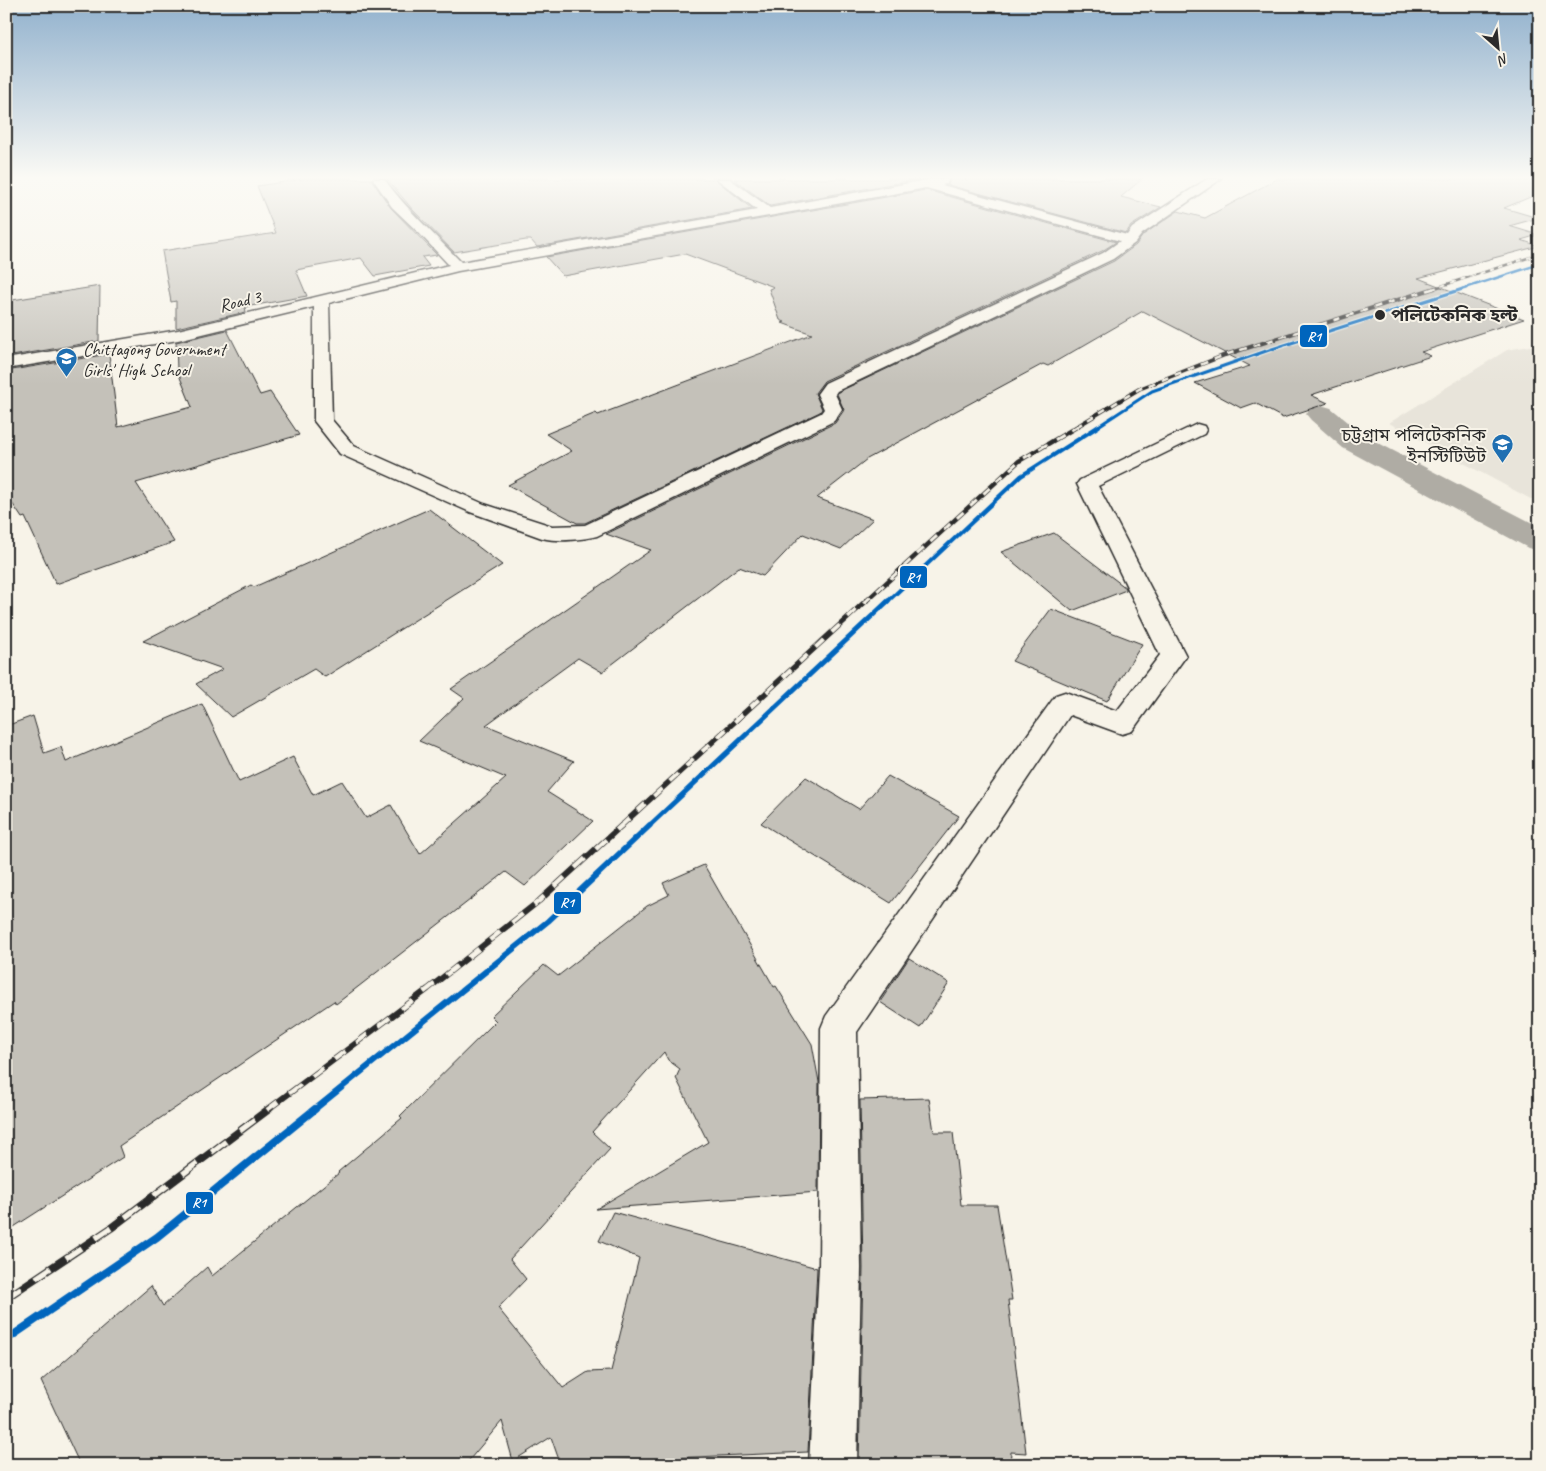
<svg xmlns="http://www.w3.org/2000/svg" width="1546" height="1471" viewBox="0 0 1546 1471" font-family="Caveat,'Noto Sans Bengali',sans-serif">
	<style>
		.built { fill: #e8e4da }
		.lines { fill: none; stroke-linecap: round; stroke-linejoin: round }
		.canal { fill: #afaca4; fill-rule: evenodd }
		.building { fill: #c4c1b9; stroke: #2b2b2b }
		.minor-casing { stroke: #2b2b2b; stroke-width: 3 }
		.minor { fill: #f7f3e8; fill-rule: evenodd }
		.rail-far5-casing { stroke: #2b2b2b; stroke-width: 2.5 }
		.rail-far4-casing { stroke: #2b2b2b; stroke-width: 4 }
		.rail-far3-casing { stroke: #2b2b2b; stroke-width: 4.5 }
		.rail-far2-casing { stroke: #2b2b2b; stroke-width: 5.5 }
		.rail-far1-casing { stroke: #2b2b2b; stroke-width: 6 }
		.rail-casing { stroke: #2b2b2b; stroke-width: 8 }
		.rail-far5 { stroke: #f7f3e8; stroke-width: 2; stroke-dasharray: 5; stroke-linecap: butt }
		.rail-far4 { stroke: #f7f3e8; stroke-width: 2.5; stroke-dasharray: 7; stroke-linecap: butt }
		.rail-far3 { stroke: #f7f3e8; stroke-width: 3; stroke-dasharray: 9; stroke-linecap: butt }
		.rail-far2 { stroke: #f7f3e8; stroke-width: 4; stroke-dasharray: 11; stroke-linecap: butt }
		.rail-far1 { stroke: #f7f3e8; stroke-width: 4.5; stroke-dasharray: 14; stroke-linecap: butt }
		.rail { stroke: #f7f3e8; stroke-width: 5.5; stroke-dasharray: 18; stroke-linecap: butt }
		.rail-1-far5-casing { stroke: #f7f3e8; stroke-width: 4.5 }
		.rail-1-far4-casing { stroke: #f7f3e8; stroke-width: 5.5 }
		.rail-1-far3-casing { stroke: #f7f3e8; stroke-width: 7 }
		.rail-1-far2-casing { stroke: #f7f3e8; stroke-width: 9 }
		.rail-1-far1-casing { stroke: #f7f3e8; stroke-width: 10 }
		.rail-1-casing { stroke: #f7f3e8; stroke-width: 12 }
		.rail-1-far5 { stroke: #0065bd; stroke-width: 2.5 }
		.rail-1-far4 { stroke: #0065bd; stroke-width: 3 }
		.rail-1-far3 { stroke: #0065bd; stroke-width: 4 }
		.rail-1-far2 { stroke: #0065bd; stroke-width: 5 }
		.rail-1-far1 { stroke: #0065bd; stroke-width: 6 }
		.rail-1 { stroke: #0065bd; stroke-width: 8 }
		.stop-dot { fill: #2b2b2b; stroke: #f7f3e8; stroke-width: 2 }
		.labels { text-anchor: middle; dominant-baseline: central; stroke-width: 4; stroke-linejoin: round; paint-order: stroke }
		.far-street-label { font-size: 18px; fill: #2b2b2b; stroke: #f7f3e8 }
		.far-stop-label { font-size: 18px; font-weight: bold; fill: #2b2b2b; stroke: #f7f3e8; text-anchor: start }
		.far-poi-label { font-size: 18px; fill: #2b2b2b; stroke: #f7f3e8; text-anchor: start }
		.line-badge { stroke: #f7f3e8; stroke-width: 2 }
		.badge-label { font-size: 14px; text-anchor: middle; font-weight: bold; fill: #fff }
	</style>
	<rect width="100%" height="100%" fill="#f7f3e8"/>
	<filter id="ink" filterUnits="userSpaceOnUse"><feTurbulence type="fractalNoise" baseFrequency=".02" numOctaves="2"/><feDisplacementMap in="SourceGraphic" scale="10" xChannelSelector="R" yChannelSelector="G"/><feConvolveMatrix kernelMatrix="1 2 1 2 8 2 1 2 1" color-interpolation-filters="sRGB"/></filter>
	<g filter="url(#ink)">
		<!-- built -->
		<polygon class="built" points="1540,344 1540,504 1389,423 1507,350"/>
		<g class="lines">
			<!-- canal -->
			<polygon class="canal" points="1321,405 1331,408 1365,436 1540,527 1540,551 1528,548 1343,448 1311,420 1306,414 1311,408"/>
		</g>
		<!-- building -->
		<g class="building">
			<polygon points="304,179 371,179 391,208 437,255 422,257 429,266 375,276 361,258 296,270 307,296 245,307 246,312 176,328 176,301 171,302 162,251 276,233 257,186"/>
			<polygon points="387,179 715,179 752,209 537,247 531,240 526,240 454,252 413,210"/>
			<polygon points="734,179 919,179 770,206"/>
			<polygon points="950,179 1142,179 1121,197 1161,207 1131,226 1126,233 948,185"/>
			<polygon points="1277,179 1540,179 1540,193 1504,208 1538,218 1509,226 1538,235 1521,240 1539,246 1418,278 1524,319 1421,352 1431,356 1311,395 1328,403 1283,418 1255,403 1241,408 1195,383 1250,366 1143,311 1048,366 1043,364 867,459 817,498 873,519 841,549 803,534 763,576 739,567 602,672 578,658 486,725 574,761 547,792 593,821 525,886 506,872 336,1004 334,1001 119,1146 123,1157 6,1232 6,726 33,716 44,753 61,747 66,762 202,704 239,782 293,757 313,795 342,781 366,818 391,805 420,854 506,778 419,741 464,698 451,689 651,550 606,534 835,423 844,410 837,394 838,392 1114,261 1136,245 1143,235 1178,211 1205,218"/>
			<polygon points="926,190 1116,242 1102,251 824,381 815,393 822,409 820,412 585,523 577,523 508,485 572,451 546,434 596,413 598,415 812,334 782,323 785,322 780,320 769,289 774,287 685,254 563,276 546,257"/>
			<polygon points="100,286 99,341 6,357 6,301"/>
			<polygon points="227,330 260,395 270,392 299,435 136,483 174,542 56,584 25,517 22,518 6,494 6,371 109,354 118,427 192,407 177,370 176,342"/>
			<polygon points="429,509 502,565 325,677 314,669 231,717 196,684 223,669 143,641 251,585 254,587"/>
			<polygon points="1054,533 1126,588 1126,590 1072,611 1001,552"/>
			<polygon points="1051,609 1142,644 1107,701 1012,661"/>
			<polygon points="888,776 959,816 891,903 761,823 806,777 859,809"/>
			<polygon points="704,865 774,987 776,986 812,1044 819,1082 818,1192 596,1209 708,1142 676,1078 680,1069 668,1060 664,1052 592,1132 610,1149 510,1259 526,1279 498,1308 563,1388 588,1372 611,1371 639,1258 599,1241 613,1212 817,1268 808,1452 560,1463 551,1437 513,1461 502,1421 465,1465 80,1465 41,1381 151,1286 163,1306 207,1267 212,1276 339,1173 338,1172 402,1118 400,1116 496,1021 491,1016 544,965 558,976 647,906 669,895 663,883"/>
			<polygon points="909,958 949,983 920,1028 880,1002"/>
			<polygon points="929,1098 934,1132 953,1132 961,1205 997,1205 1012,1300 1008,1300 1026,1453 1011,1452 1010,1465 859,1465 863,1268 860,1100"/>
		</g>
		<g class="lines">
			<defs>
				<g id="minor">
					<path d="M373,179h11c23,31 51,56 77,83l296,-52 -40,-31h13l40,29 162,-29h16l-1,4 -5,2 185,50 5,-7 75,-49h14l-79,55 -7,9 -22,16 -276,132 -2,3 7,15 -8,12 -237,115c-16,4 -39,6 -55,2l-72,-26 -130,-58 -26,-33v-114l-136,33 -172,29v-10l172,-29 271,-65 -30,-32 -27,-26zM926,188l194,53 -17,12 -278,130 -8,11 7,15 -3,4 -236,112 -33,1 -68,-22 -130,-58 -22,-26 -3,-117 129,-32z"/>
					<polygon points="1197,424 1204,426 1206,430 1204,434 1098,486 1186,656 1132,731 1122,734 1070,715 857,1032 861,1268 857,1465 809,1465 819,1268 821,1028 826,1016 1056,695 1065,692 1117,711 1160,655 1077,484 1080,480"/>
				</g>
			</defs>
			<!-- minor casing -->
			<use href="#minor" class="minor-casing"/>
			<!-- minor -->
			<use href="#minor" class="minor"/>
			<defs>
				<polyline id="rail-far5" points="1432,289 1540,254"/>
				<polyline id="rail-far4" points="1076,427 1139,389 1225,355 1435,288"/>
				<polyline id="rail-far3" points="864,603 1019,461 1078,426"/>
				<polyline id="rail-far2" points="621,826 866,601"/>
				<polyline id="rail-far1" points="267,1110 428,989 539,901 622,825"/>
				<polyline id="rail" points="6,1298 111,1228 269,1109"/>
			</defs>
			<!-- rail-far5 casing -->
			<use href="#rail-far5" class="rail-far5-casing"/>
			<!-- rail-far4 casing -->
			<use href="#rail-far4" class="rail-far4-casing"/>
			<!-- rail-far3 casing -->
			<use href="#rail-far3" class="rail-far3-casing"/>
			<!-- rail-far2 casing -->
			<use href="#rail-far2" class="rail-far2-casing"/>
			<!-- rail-far1 casing -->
			<use href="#rail-far1" class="rail-far1-casing"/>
			<!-- rail casing -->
			<use href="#rail" class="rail-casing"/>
			<!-- rail-far5 -->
			<use href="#rail-far5" class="rail-far5"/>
			<!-- rail-far4 -->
			<use href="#rail-far4" class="rail-far4"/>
			<!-- rail-far3 -->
			<use href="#rail-far3" class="rail-far3"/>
			<!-- rail-far2 -->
			<use href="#rail-far2" class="rail-far2"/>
			<!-- rail-far1 -->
			<use href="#rail-far1" class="rail-far1"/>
			<!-- rail -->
			<use href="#rail" class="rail"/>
			<defs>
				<polyline id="rail-1-far5" points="1462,289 1540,264"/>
				<polyline id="rail-1-far4" points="1097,427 1152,391 1272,349 1466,288"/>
				<polyline id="rail-1-far3" points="886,603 1021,476 1099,426"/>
				<polyline id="rail-1-far2" points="649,826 888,601"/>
				<polyline id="rail-1-far1" points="314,1110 548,921 650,825"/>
				<polyline id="rail-1" points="6,1340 157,1237 315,1109"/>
			</defs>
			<!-- rail-1-far5 casing -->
			<use href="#rail-1-far5" class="rail-1-far5-casing"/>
			<!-- rail-1-far4 casing -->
			<use href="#rail-1-far4" class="rail-1-far4-casing"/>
			<!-- rail-1-far3 casing -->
			<use href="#rail-1-far3" class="rail-1-far3-casing"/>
			<!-- rail-1-far2 casing -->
			<use href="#rail-1-far2" class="rail-1-far2-casing"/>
			<!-- rail-1-far1 casing -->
			<use href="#rail-1-far1" class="rail-1-far1-casing"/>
			<!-- rail-1 casing -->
			<use href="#rail-1" class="rail-1-casing"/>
			<!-- rail-1-far5 -->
			<use href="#rail-1-far5" class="rail-1-far5"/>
			<!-- rail-1-far4 -->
			<use href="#rail-1-far4" class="rail-1-far4"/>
			<!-- rail-1-far3 -->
			<use href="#rail-1-far3" class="rail-1-far3"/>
			<!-- rail-1-far2 -->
			<use href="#rail-1-far2" class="rail-1-far2"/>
			<!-- rail-1-far1 -->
			<use href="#rail-1-far1" class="rail-1-far1"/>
			<!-- rail-1 -->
			<use href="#rail-1" class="rail-1"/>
		</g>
	</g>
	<!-- sky -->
	<linearGradient id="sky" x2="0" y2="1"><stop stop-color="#91b1cd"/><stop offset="0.46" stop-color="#fbfaf5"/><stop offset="1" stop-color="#fbfaf5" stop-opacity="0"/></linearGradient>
	<rect width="1546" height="385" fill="url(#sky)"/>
	<!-- icons -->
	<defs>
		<symbol id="school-pin" viewBox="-11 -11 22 30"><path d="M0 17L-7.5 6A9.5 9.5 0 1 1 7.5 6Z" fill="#1f6fb2" stroke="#f7f3e8"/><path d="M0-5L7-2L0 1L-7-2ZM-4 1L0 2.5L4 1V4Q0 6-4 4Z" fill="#fff"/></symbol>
		<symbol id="university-pin" viewBox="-11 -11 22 30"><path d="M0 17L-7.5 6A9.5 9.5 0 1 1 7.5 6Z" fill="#1f6fb2" stroke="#f7f3e8"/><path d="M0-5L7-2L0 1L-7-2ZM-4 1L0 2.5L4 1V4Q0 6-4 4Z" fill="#fff"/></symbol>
	</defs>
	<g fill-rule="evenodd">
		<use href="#school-pin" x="54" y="346" width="25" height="34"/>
		<use href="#university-pin" x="1490" y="432" width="25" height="34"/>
	</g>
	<!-- markers -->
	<circle class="stop-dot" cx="1380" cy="315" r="6"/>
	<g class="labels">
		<!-- far-street labels -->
		<g class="far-street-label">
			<text transform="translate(240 301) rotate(-14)">Road 3</text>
		</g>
		<!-- far-stop labels -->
		<g class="far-stop-label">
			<text x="1391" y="315">পলিটেকনিক হল্ট</text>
		</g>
		<!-- far-poi labels -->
		<g class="far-poi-label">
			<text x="83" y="349">Chittagong Government<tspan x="83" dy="21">Girls' High School</tspan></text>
			<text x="1486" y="435" text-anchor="end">চট্টগ্রাম পলিটেকনিক<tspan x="1486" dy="21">ইনস্টিটিউট</tspan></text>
		</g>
	</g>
	<g class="line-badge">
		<rect x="1299" y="324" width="29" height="24" rx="5" fill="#0065bd"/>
		<rect x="899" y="565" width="29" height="24" rx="5" fill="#0065bd"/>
		<rect x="553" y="891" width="29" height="24" rx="5" fill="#0065bd"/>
		<rect x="185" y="1191" width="29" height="24" rx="5" fill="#0065bd"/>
	</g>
	<g class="badge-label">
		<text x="1314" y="341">R1</text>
		<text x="913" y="582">R1</text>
		<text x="567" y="907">R1</text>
		<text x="199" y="1207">R1</text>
	</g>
	<!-- margin -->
	<rect width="1546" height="1471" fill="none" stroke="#f7f3e8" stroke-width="25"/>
	<rect x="12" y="12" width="1521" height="1446" fill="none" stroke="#2b2b2b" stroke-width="2" filter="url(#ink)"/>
	<!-- north arrow -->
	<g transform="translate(1498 48) rotate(153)" stroke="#f7f3e8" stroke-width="4" paint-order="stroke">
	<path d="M0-4L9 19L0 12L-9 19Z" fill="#2b2b2b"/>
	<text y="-8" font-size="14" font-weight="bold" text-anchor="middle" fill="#2b2b2b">N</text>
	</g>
</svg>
